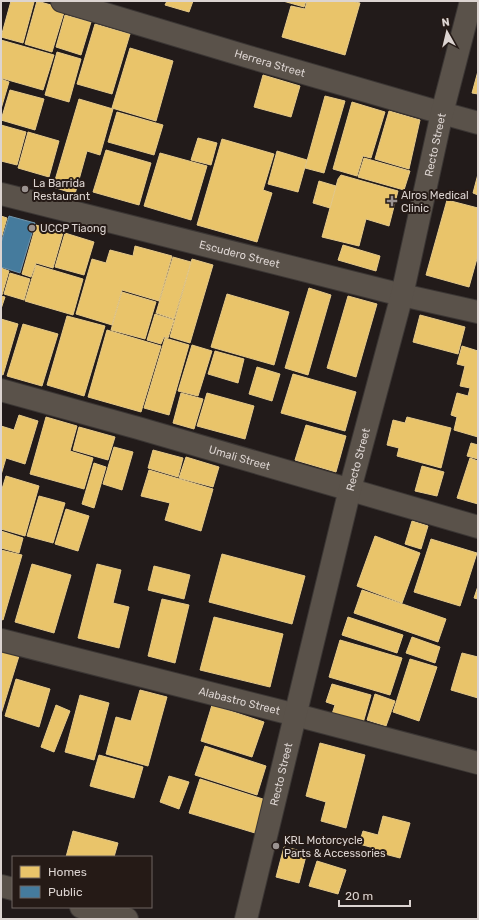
<svg xmlns="http://www.w3.org/2000/svg" width="479" height="920" viewBox="0 0 479 920" font-family="Rubik,sans-serif">
	<style>
		.homes { fill: #e9c46a; stroke: #e5c989 }
		.public { fill: #457b9d; stroke: #7296ad }
		.lines { fill: none; stroke-linecap: round; stroke-linejoin: round }
		.minor-casing { stroke: #3b3634; stroke-width: 24 }
		.minor { stroke: #5a524a; stroke-width: 22 }
		.poi-dot { fill: #9b9391; stroke: #251a16; stroke-width: 1.5 }
		.labels { text-anchor: middle; dominant-baseline: central; stroke-width: 4; stroke-linejoin: round; paint-order: stroke }
		.street-label { font-size: 11px; fill: #dcd4d1; stroke: #251a16 }
		.poi-label { font-size: 11px; fill: #dcd4d1; stroke: #251a16; text-anchor: start }
	</style>
	<rect width="100%" height="100%" fill="#221b1a"/>
	<!-- homes -->
	<g class="homes">
		<polygon points="11,1 30,1 34,2 23,43 1,37"/>
		<polygon points="37,1 65,9 52,52 25,44"/>
		<polygon points="167,1 193,1 189,12 165,5"/>
		<polygon points="283,1 306,1 304,7"/>
		<polygon points="307,1 351,1 360,3 345,55 282,37 291,6 305,9"/>
		<polygon points="65,15 91,22 81,55 56,47"/>
		<polygon points="95,24 130,34 112,94 77,84"/>
		<polygon points="1,40 54,55 43,90 1,78"/>
		<polygon points="130,48 173,61 156,121 112,108"/>
		<polygon points="57,52 81,59 69,102 45,95"/>
		<polygon points="478,71 478,94 472,93"/>
		<polygon points="263,75 300,86 291,117 254,107"/>
		<polygon points="1,79 9,82 1,109"/>
		<polygon points="10,90 44,99 35,130 1,120"/>
		<polygon points="325,96 345,101 324,173 305,168"/>
		<polygon points="79,99 113,109 100,155 87,151 75,194 53,187"/>
		<polygon points="352,102 385,112 371,158 363,156 357,176 333,169"/>
		<polygon points="389,111 420,120 409,169 375,159"/>
		<polygon points="117,112 163,125 154,155 108,142"/>
		<polygon points="1,125 26,132 17,165 1,161"/>
		<polygon points="28,132 59,141 49,177 18,168"/>
		<polygon points="198,138 217,143 211,165 191,160"/>
		<polygon points="222,139 274,154 263,190 272,193 257,242 197,225"/>
		<polygon points="106,150 151,163 139,205 93,192"/>
		<polygon points="277,151 307,160 298,192 268,184"/>
		<polygon points="160,153 207,166 191,220 144,206"/>
		<polygon points="364,158 410,171 404,190 358,177"/>
		<polygon points="478,174 478,195 473,193"/>
		<polygon points="341,175 398,191 389,226 366,219 359,246 322,237 338,179"/>
		<polygon points="319,181 336,186 330,208 313,203"/>
		<polygon points="447,200 478,208 478,255 469,287 426,275"/>
		<polygon points="1,216 7,218 1,239"/>
		<polygon points="36,225 63,233 53,268 36,263 31,277 22,274"/>
		<polygon points="65,233 94,242 84,275 55,267"/>
		<polygon points="343,245 380,256 376,271 338,260"/>
		<polygon points="135,246 172,256 159,301 122,290 112,325 76,314 92,259 106,263 110,250 133,256"/>
		<polygon points="173,257 191,262 174,319 156,313"/>
		<polygon points="192,259 213,265 190,343 170,337"/>
		<polygon points="36,265 83,279 73,315 25,301"/>
		<polygon points="1,268 9,271 2,295 1,295"/>
		<polygon points="10,273 30,279 24,300 4,294"/>
		<polygon points="309,288 331,295 308,375 285,368"/>
		<polygon points="122,292 156,302 145,339 111,330"/>
		<polygon points="227,294 289,312 274,365 211,347"/>
		<polygon points="1,296 5,297 1,309"/>
		<polygon points="348,296 377,304 356,377 327,368"/>
		<polygon points="155,314 174,320 168,338 164,337 161,344 147,340"/>
		<polygon points="420,315 465,327 458,354 413,342"/>
		<polygon points="67,316 105,326 84,396 47,385"/>
		<polygon points="1,319 18,324 3,375 1,374"/>
		<polygon points="23,324 58,334 42,386 7,376"/>
		<polygon points="107,330 161,346 141,412 88,397"/>
		<polygon points="165,338 189,345 169,415 144,408"/>
		<polygon points="192,345 212,351 198,396 178,391"/>
		<polygon points="462,346 478,351 478,437 454,430 457,417 451,415 457,393 468,396 470,388 460,386 465,366 457,364"/>
		<polygon points="215,351 244,359 238,383 208,374"/>
		<polygon points="257,367 280,374 272,401 249,394"/>
		<polygon points="293,374 356,392 345,431 281,413"/>
		<polygon points="181,393 203,399 194,429 173,423"/>
		<polygon points="207,393 254,406 245,439 197,426"/>
		<polygon points="19,415 38,421 25,464 6,458 1,475 1,426 14,430"/>
		<polygon points="46,417 77,426 70,451 93,458 84,489 30,474"/>
		<polygon points="407,417 451,428 441,468 397,456 399,448 387,445 393,420 405,423"/>
		<polygon points="306,425 346,436 336,472 295,460"/>
		<polygon points="79,427 115,437 108,460 73,450"/>
		<polygon points="471,443 478,445 478,459 467,456"/>
		<polygon points="114,447 133,452 122,490 103,484"/>
		<polygon points="153,450 183,458 178,477 148,468"/>
		<polygon points="186,457 219,467 213,487 179,478"/>
		<polygon points="470,458 478,461 478,504 457,498"/>
		<polygon points="94,463 106,467 94,508 82,504"/>
		<polygon points="422,466 444,472 437,496 415,491"/>
		<polygon points="149,470 213,489 201,531 165,520 170,503 141,496"/>
		<polygon points="6,476 39,486 25,536 1,529 1,492"/>
		<polygon points="39,496 65,503 53,543 27,536"/>
		<polygon points="66,509 89,516 78,551 55,544"/>
		<polygon points="412,521 428,526 421,549 405,544"/>
		<polygon points="1,531 23,538 19,553 1,548"/>
		<polygon points="375,536 420,553 402,603 357,586"/>
		<polygon points="431,539 477,553 460,606 414,592"/>
		<polygon points="1,550 22,555 3,620 1,619"/>
		<polygon points="222,554 305,576 292,624 209,602"/>
		<polygon points="32,564 71,575 54,633 15,622"/>
		<polygon points="97,564 121,570 113,603 129,607 119,648 78,638"/>
		<polygon points="154,566 190,575 184,599 148,590"/>
		<polygon points="478,586 478,599 474,598"/>
		<polygon points="362,590 446,619 438,642 354,613"/>
		<polygon points="162,599 189,605 175,663 148,656"/>
		<polygon points="214,617 283,634 270,687 200,670"/>
		<polygon points="348,617 403,635 397,653 342,635"/>
		<polygon points="412,637 440,647 435,663 406,653"/>
		<polygon points="340,640 402,658 390,695 329,677"/>
		<polygon points="1,650 19,656 1,714"/>
		<polygon points="462,653 478,657 478,698 451,690"/>
		<polygon points="410,659 437,667 419,721 393,712"/>
		<polygon points="16,679 50,689 39,727 5,716"/>
		<polygon points="332,684 371,695 363,723 332,714 335,705 326,702"/>
		<polygon points="140,690 167,697 148,766 106,754 116,717 131,721"/>
		<polygon points="375,694 395,701 386,726 367,720"/>
		<polygon points="80,695 109,703 94,760 65,752"/>
		<polygon points="56,705 70,711 54,752 41,747"/>
		<polygon points="212,705 264,722 252,757 201,741"/>
		<polygon points="320,743 365,755 346,828 321,821 326,802 306,796"/>
		<polygon points="205,746 266,766 257,795 195,775"/>
		<polygon points="99,755 143,767 134,798 90,786"/>
		<polygon points="169,776 189,782 179,809 160,802"/>
		<polygon points="200,779 266,800 255,833 189,813"/>
		<polygon points="383,816 410,823 400,858 373,851 374,848 359,844 363,831 378,835"/>
		<polygon points="73,831 118,843 114,857 66,857"/>
		<polygon points="284,847 307,852 299,883 276,877"/>
		<polygon points="317,861 346,870 338,894 309,886"/>
	</g>
	<!-- public -->
	<polygon class="public" points="9,216 35,223 20,273 1,267 1,243"/>
	<g class="lines">
		<defs>
			<g id="minor">
				<path id="s1" d="M62,1l187,56 193,56 36,10"/>
				<path id="s2" d="M1,194l401,101 76,17"/>
				<path id="s3" d="M1,390l137,38 340,99"/>
				<path id="s4" d="M1,640l295,75 182,48"/>
				<polyline points="1,886 13,889"/>
				<polyline points="81,907 127,919"/>
				<path id="s5" d="M246,919l104,-430 52,-194 40,-182 29,-112"/>
			</g>
		</defs>
		<!-- minor casing -->
		<use href="#minor" class="minor-casing"/>
		<!-- minor -->
		<use href="#minor" class="minor"/>
	</g>
	<!-- markers -->
	<g class="poi-dot">
		<circle cx="25" cy="189" r="4"/>
		<path d="M390 195h4v4h4v4h-4v4h-4v-4h-4v-4h4z"/>
		<circle cx="32" cy="228" r="4"/>
		<circle cx="276" cy="846" r="4"/>
	</g>
	<g class="labels">
		<!-- street labels -->
		<g class="street-label">
			<text stroke="none"><textPath href="#s1" startOffset="217">Herrera Street</textPath></text>
			<text stroke="none"><textPath href="#s5" startOffset="797">Recto Street</textPath></text>
			<text stroke="none"><textPath href="#s2" startOffset="246">Escudero Street</textPath></text>
			<text stroke="none"><textPath href="#s3" startOffset="248">Umali Street</textPath></text>
			<text stroke="none"><textPath href="#s5" startOffset="473">Recto Street</textPath></text>
			<text stroke="none"><textPath href="#s4" startOffset="246">Alabastro Street</textPath></text>
			<text stroke="none"><textPath href="#s5" startOffset="149">Recto Street</textPath></text>
		</g>
		<!-- poi labels -->
		<g class="poi-label">
			<text x="33" y="183">La Barrida<tspan x="33" dy="13">Restaurant</tspan></text>
			<text x="401" y="195">Alros Medical<tspan x="401" dy="13">Clinic</tspan></text>
			<text x="40" y="228">UCCP Tiaong</text>
			<text x="284" y="840">KRL Motorcycle<tspan x="284" dy="13">Parts &amp; Accessories</tspan></text>
		</g>
	</g>
	<!-- border -->
	<rect width="479" height="920" fill="none" stroke="#dcd4d1" stroke-width="4"/>
	<!-- legend -->
	<rect x="12" y="856" width="140" height="52" fill="#251a16" stroke="#6e6461"/>
	<rect x="20" y="866" width="20" height="12" fill="#e9c46a" stroke="#6e6461"/>
	<text x="48" y="876" font-size="12" fill="#dcd4d1">Homes</text>
	<rect x="20" y="886" width="20" height="12" fill="#457b9d" stroke="#6e6461"/>
	<text x="48" y="896" font-size="12" fill="#dcd4d1">Public</text>
	<!-- north arrow -->
	<g transform="translate(447 32) rotate(352)" stroke="#251a16" stroke-width="3" paint-order="stroke">
	<path d="M0-3L7 15L0 10L-7 15Z" fill="#dcd4d1"/>
	<text y="-6" font-size="11" font-weight="bold" text-anchor="middle" fill="#dcd4d1">N</text>
	</g>
	<!-- scale -->
	<path d="M339 900v6h71v-6" fill="none" stroke="#dcd4d1" stroke-width="2"/>
	<text x="345" y="900" font-size="12" fill="#dcd4d1" stroke="#251a16" stroke-width="3" paint-order="stroke">20 m</text>
</svg>
